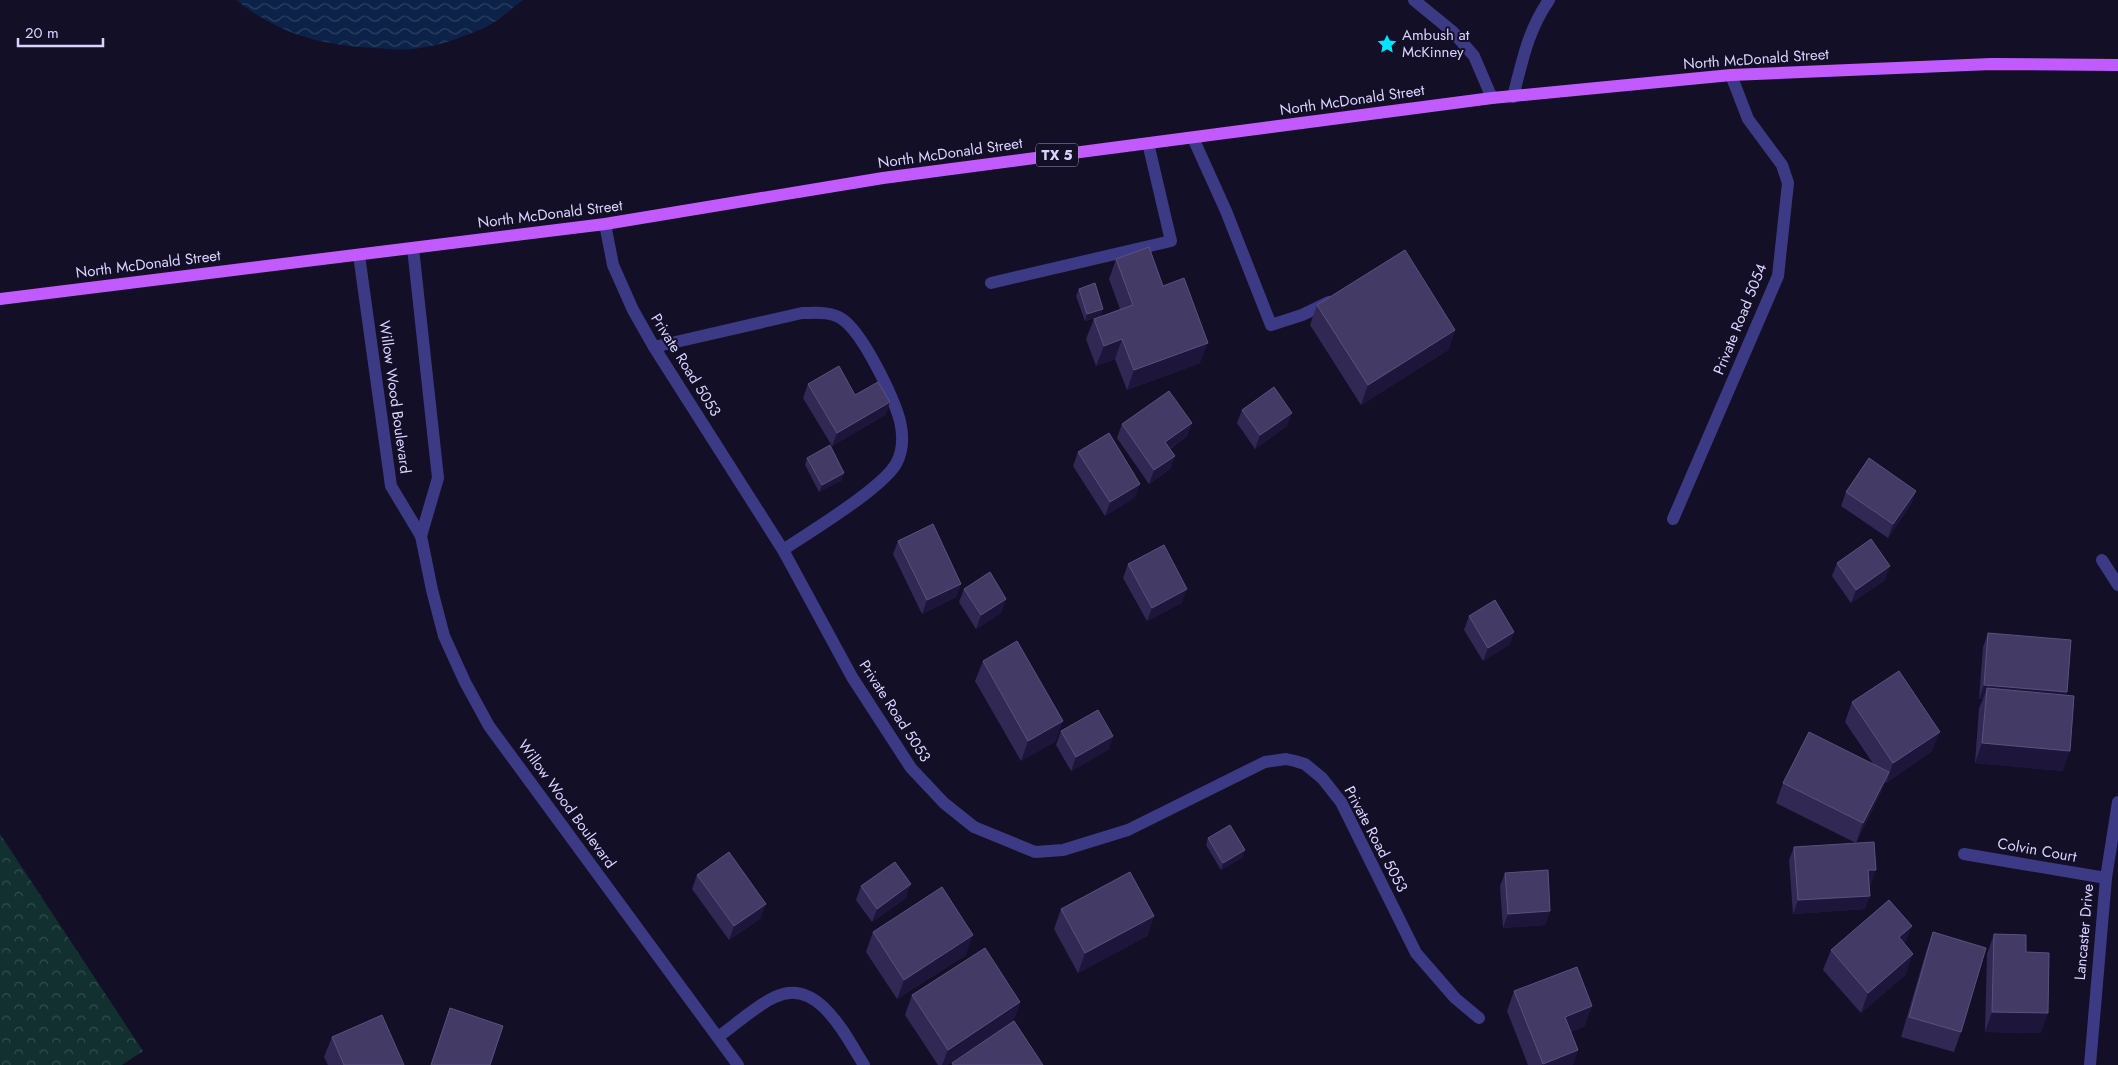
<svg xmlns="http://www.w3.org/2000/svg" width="2118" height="1065" viewBox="0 0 2118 1065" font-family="Jost,sans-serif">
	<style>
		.forest { fill: url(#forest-crowns) }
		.water { fill: url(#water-waves) }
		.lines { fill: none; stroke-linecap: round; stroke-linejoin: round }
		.minor { stroke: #3d3a85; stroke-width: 12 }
		.major { stroke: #c25bff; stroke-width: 12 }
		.wall { fill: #312854 }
		.shaded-wall { fill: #1d163a }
		.building { fill: #433a66; stroke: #5a527e }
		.labels { text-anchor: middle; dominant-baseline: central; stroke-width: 4; stroke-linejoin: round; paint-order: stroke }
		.shield { fill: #130f26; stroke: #9e99be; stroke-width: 1 }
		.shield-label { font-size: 14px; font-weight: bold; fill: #d9d4ff }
		.poi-label { font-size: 15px; fill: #d9d4ff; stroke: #130f26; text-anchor: start }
		.street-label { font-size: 15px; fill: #d9d4ff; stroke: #130f26 }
	</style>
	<defs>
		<pattern id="forest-crowns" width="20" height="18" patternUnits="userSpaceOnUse" patternTransform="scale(1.25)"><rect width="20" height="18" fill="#12302f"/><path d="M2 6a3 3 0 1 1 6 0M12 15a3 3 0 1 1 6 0" fill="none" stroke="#344d4e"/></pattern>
		<pattern id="water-waves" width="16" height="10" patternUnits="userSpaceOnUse" patternTransform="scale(1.25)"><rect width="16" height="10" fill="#0c2248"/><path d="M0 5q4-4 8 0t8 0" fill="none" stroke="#2f4163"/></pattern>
	</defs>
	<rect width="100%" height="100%" fill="#130f26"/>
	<!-- forest -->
	<polygon class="forest" points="0,834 143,1051 122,1065 0,1065"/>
	<!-- water -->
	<path class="water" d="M236,0h287c-12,9 -24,20 -37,27 -21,9 -43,18 -66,21 -15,3 -31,1 -46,0 -54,-3 -95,-14 -138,-48z"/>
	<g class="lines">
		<!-- minor -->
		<g class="minor">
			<polyline points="1414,0 1453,32 1474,56 1492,98"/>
			<path d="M1513,97c9,-35 15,-67 36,-97"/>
			<polyline points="1193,138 1226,211 1271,325 1302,315 1329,302"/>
			<polyline points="605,224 613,265 633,310 654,347 783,550 852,677 911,768 944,803 974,827 1035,852 1063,850 1128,830 1265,762 1286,759 1295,761 1305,764 1322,778 1341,802 1416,953 1455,998 1479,1018"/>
			<polyline points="413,248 438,478 421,536"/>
			<polyline points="359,255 391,486 421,536 432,590 444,636 465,682 489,726 738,1065"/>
			<polyline points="991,283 1171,241 1148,143"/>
			<path d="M654,347l148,-34c13,0 29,-2 40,6 21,14 51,77 58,102 3,13 3,29 -3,41 -12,25 -89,71 -114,88"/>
			<polyline points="1673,519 1778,276 1788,183 1782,165 1748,119 1731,75"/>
			<polyline points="2102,560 2118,585"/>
			<polyline points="1964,854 2106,878"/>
			<path d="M718,1037c16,-11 40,-33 57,-40 43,-21 71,40 89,68"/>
			<polyline points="2090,1065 2106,878 2118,802"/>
		</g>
		<!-- major -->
		<polyline class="major" points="0,299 605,224 883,178 1492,98 1731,75 1991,64 2118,65"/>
	</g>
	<!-- wall -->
	<g class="wall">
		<polygon points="1116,259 1163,286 1200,363 1127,390 1115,359 1096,366 1086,339 1094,319 1120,309 1109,279"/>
		<polygon points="1079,289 1101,316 1085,321 1076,296"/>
		<polygon points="1317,305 1455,330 1448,350 1361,405 1310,325"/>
		<polygon points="808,384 855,395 890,402 885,415 832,446 803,398"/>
		<polygon points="1242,410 1287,426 1255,449 1237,423"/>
		<polygon points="1192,423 1187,436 1170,449 1175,456 1170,469 1149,484 1117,438 1122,424"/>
		<polygon points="1078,452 1135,497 1105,516 1073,466"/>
		<polygon points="807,458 842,480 819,492 805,465"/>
		<polygon points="1916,491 1911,504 1888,538 1841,506 1846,492"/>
		<polygon points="898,541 961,584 956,597 922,614 893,554"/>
		<polygon points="1837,563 1885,580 1851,603 1832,576"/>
		<polygon points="1128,564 1182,603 1147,621 1123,578"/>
		<polygon points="964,589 1006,599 1001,613 976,629 959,602"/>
		<polygon points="1469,616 1514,632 1509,645 1483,661 1464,630"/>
		<polygon points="1988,633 2066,695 2063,771 1975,763 1979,708 1983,699 1979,699 1983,647"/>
		<polygon points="983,661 1056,741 1021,761 975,681"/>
		<polygon points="1852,702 1932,751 1886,783 1885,782 1881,792 1856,843 1776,803 1783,783 1874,765 1845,722"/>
		<polygon points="1061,731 1113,736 1108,750 1071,771 1056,745"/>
		<polygon points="1208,838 1243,857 1221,870 1206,845"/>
		<polygon points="1794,847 1871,884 1869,884 1865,909 1793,914 1789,860"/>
		<polygon points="1505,873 1550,911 1545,925 1503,928 1500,886"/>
		<polygon points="697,875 761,918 729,940 692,889"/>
		<polygon points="861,886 906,898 872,922 856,900"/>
		<polygon points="1061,909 1154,916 1147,936 1078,973 1054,929"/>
		<polygon points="873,932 966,955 897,999 866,952"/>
		<polygon points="1933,932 1961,1032 1954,1052 1901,1037 1926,952"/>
		<polygon points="1994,934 2026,952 2048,1013 2040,1033 1985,1032 1987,954"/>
		<polygon points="1905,944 1906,974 1861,1013 1823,970 1831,950"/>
		<polygon points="1514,991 1585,1026 1571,1032 1573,1065 1528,1065 1507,1011"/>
		<polygon points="912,995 1020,1002 1013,1022 947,1065 938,1065 905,1015"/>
		<polygon points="332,1037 404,1065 328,1065 324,1057"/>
	</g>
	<!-- shaded-wall -->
	<g class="shaded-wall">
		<polygon points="1103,309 1101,316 1085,321 1087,314"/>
		<polygon points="1455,330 1448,350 1361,405 1368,385"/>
		<polygon points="1122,339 1115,359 1096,366 1104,346"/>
		<polygon points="1208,343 1200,363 1127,390 1134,370"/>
		<polygon points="890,402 885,415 832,446 837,433"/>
		<polygon points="1292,413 1287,426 1255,449 1260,435"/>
		<polygon points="1192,423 1187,436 1160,455 1165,442"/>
		<polygon points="1175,456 1170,469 1149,484 1154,470"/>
		<polygon points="844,473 842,480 819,492 822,485"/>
		<polygon points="1140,484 1135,497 1105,516 1110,502"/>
		<polygon points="1916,491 1911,504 1888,538 1893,524"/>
		<polygon points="1890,566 1885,580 1851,603 1856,590"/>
		<polygon points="961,584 956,597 922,614 927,600"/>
		<polygon points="1187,589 1182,603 1147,621 1152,608"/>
		<polygon points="1006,599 1001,613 976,629 981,615"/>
		<polygon points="1514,632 1509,645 1483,661 1488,648"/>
		<polygon points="1984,685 2067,692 2062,706 1987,688 1983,699 1979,699"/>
		<polygon points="1063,721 1056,741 1021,761 1028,741"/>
		<polygon points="1940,732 1932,751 1886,783 1893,763"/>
		<polygon points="1113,736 1108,750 1071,771 1076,757"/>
		<polygon points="1982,743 2070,751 2063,771 1975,763"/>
		<polygon points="1889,772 1881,792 1856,843 1863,823"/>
		<polygon points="1245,850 1243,857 1221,870 1223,863"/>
		<polygon points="1868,870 1876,870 1871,884 1863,884"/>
		<polygon points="911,884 906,898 872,922 877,909"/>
		<polygon points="1870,896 1865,909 1793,914 1798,900"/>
		<polygon points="766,904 761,918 729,940 734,926"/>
		<polygon points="1550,911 1545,925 1503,928 1508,914"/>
		<polygon points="1154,916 1147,936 1078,973 1085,953"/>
		<polygon points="1912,926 1904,946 1899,937"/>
		<polygon points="973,935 966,955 897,999 904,980"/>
		<polygon points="1913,954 1906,974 1861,1013 1868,993"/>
		<polygon points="1020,1002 1013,1022 947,1065 942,1065 948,1050"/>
		<polygon points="1592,1006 1585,1026 1558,1037 1565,1017"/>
		<polygon points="1992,1012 2048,1013 2040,1033 1985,1032"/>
		<polygon points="1578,1050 1573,1065 1542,1065 1543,1064"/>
	</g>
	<!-- building -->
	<g class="building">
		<polygon points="1149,247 1163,286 1184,278 1208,343 1134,370 1122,339 1104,346 1094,319 1133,305 1116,259"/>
		<polygon points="1405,250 1455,330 1368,385 1317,305"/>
		<polygon points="1095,283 1103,309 1087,314 1079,289"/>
		<polygon points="839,366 855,395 878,382 890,402 837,433 808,384"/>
		<polygon points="1274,387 1292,413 1260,435 1242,410"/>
		<polygon points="1169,391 1192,423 1165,442 1175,456 1154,470 1122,424"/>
		<polygon points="1109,433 1140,484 1110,502 1078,452"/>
		<polygon points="830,445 844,473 822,485 807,458"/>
		<polygon points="1869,458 1916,491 1893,524 1846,492"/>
		<polygon points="933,524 961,584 927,600 898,541"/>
		<polygon points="1871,539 1890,566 1856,590 1837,563"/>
		<polygon points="1164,545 1187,589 1152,608 1128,564"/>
		<polygon points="990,572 1006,599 981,615 964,589"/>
		<polygon points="1495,600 1514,632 1488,648 1469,616"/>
		<polygon points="1988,633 2071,640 2067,692 1984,685"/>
		<polygon points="1017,641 1063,721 1028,741 983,661"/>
		<polygon points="1899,671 1940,732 1893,763 1852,702"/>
		<polygon points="1987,688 2074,696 2070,751 1982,743"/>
		<polygon points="1098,710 1113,736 1076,757 1061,731"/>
		<polygon points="1809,732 1889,772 1863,823 1783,783"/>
		<polygon points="1230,825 1245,850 1223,863 1208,838"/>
		<polygon points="1874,842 1876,870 1868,870 1870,896 1798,900 1794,847"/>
		<polygon points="729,852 766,904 734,926 697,875"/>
		<polygon points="895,862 911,884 877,909 861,886"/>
		<polygon points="1548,870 1550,911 1508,914 1505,873"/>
		<polygon points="1130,872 1154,916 1085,953 1061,909"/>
		<polygon points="942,887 973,935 904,980 873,932"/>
		<polygon points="1889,900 1912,926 1899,937 1913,954 1868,993 1831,950"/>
		<polygon points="1933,932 1986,948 1961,1032 1909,1017"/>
		<polygon points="1994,934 2026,935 2026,952 2049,953 2048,1013 1992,1012"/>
		<polygon points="985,948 1020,1002 948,1050 912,995"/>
		<polygon points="1577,967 1592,1006 1565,1017 1578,1050 1543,1064 1514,991"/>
		<polygon points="450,1008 503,1026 490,1065 431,1065"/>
		<polygon points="382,1015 404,1065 344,1065 332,1037"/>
		<polygon points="1014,1021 1043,1065 953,1065 952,1063"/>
	</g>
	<!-- icons -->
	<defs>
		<symbol id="sight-bare" viewBox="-9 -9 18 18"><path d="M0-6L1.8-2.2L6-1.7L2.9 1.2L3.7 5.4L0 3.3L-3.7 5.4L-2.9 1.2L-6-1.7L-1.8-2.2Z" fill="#00e5ff" stroke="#130f26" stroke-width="2.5" paint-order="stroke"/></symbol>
	</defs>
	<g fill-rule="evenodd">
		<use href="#sight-bare" x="1373" y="30" width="28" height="28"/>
	</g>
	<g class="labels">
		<!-- shield labels -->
		<rect class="shield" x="1036" y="143.5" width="42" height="23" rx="4"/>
		<g class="shield-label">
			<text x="1057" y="155">TX 5</text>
		</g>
		<!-- poi labels -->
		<g class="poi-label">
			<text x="1402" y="35">Ambush at<tspan x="1402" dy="17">McKinney</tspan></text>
		</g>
		<!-- street labels -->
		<g class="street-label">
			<text transform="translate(1756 59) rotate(-4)">North McDonald Street</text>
			<text transform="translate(1352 100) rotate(-8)">North McDonald Street</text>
			<text transform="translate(950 153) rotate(-8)">North McDonald Street</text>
			<text transform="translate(550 214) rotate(-7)">North McDonald Street</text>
			<text transform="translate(148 264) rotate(-7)">North McDonald Street</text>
			<text transform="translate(1740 319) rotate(-68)">Private Road 5054</text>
			<text transform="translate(686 365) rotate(58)">Private Road 5053</text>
			<text transform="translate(395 397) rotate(82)">Willow Wood Boulevard</text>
			<text transform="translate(895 711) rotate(57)">Private Road 5053</text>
			<text transform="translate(567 804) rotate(54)">Willow Wood Boulevard</text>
			<text transform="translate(1376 839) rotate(62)">Private Road 5053</text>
			<text transform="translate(2037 850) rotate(10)">Colvin Court</text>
			<text transform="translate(2084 932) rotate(-85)">Lancaster Drive</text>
		</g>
	</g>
	<!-- scale -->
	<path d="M18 38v8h85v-8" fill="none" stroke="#d9d4ff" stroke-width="2.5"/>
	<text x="25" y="38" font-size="15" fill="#d9d4ff" stroke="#130f26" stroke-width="4" paint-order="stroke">20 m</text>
</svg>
